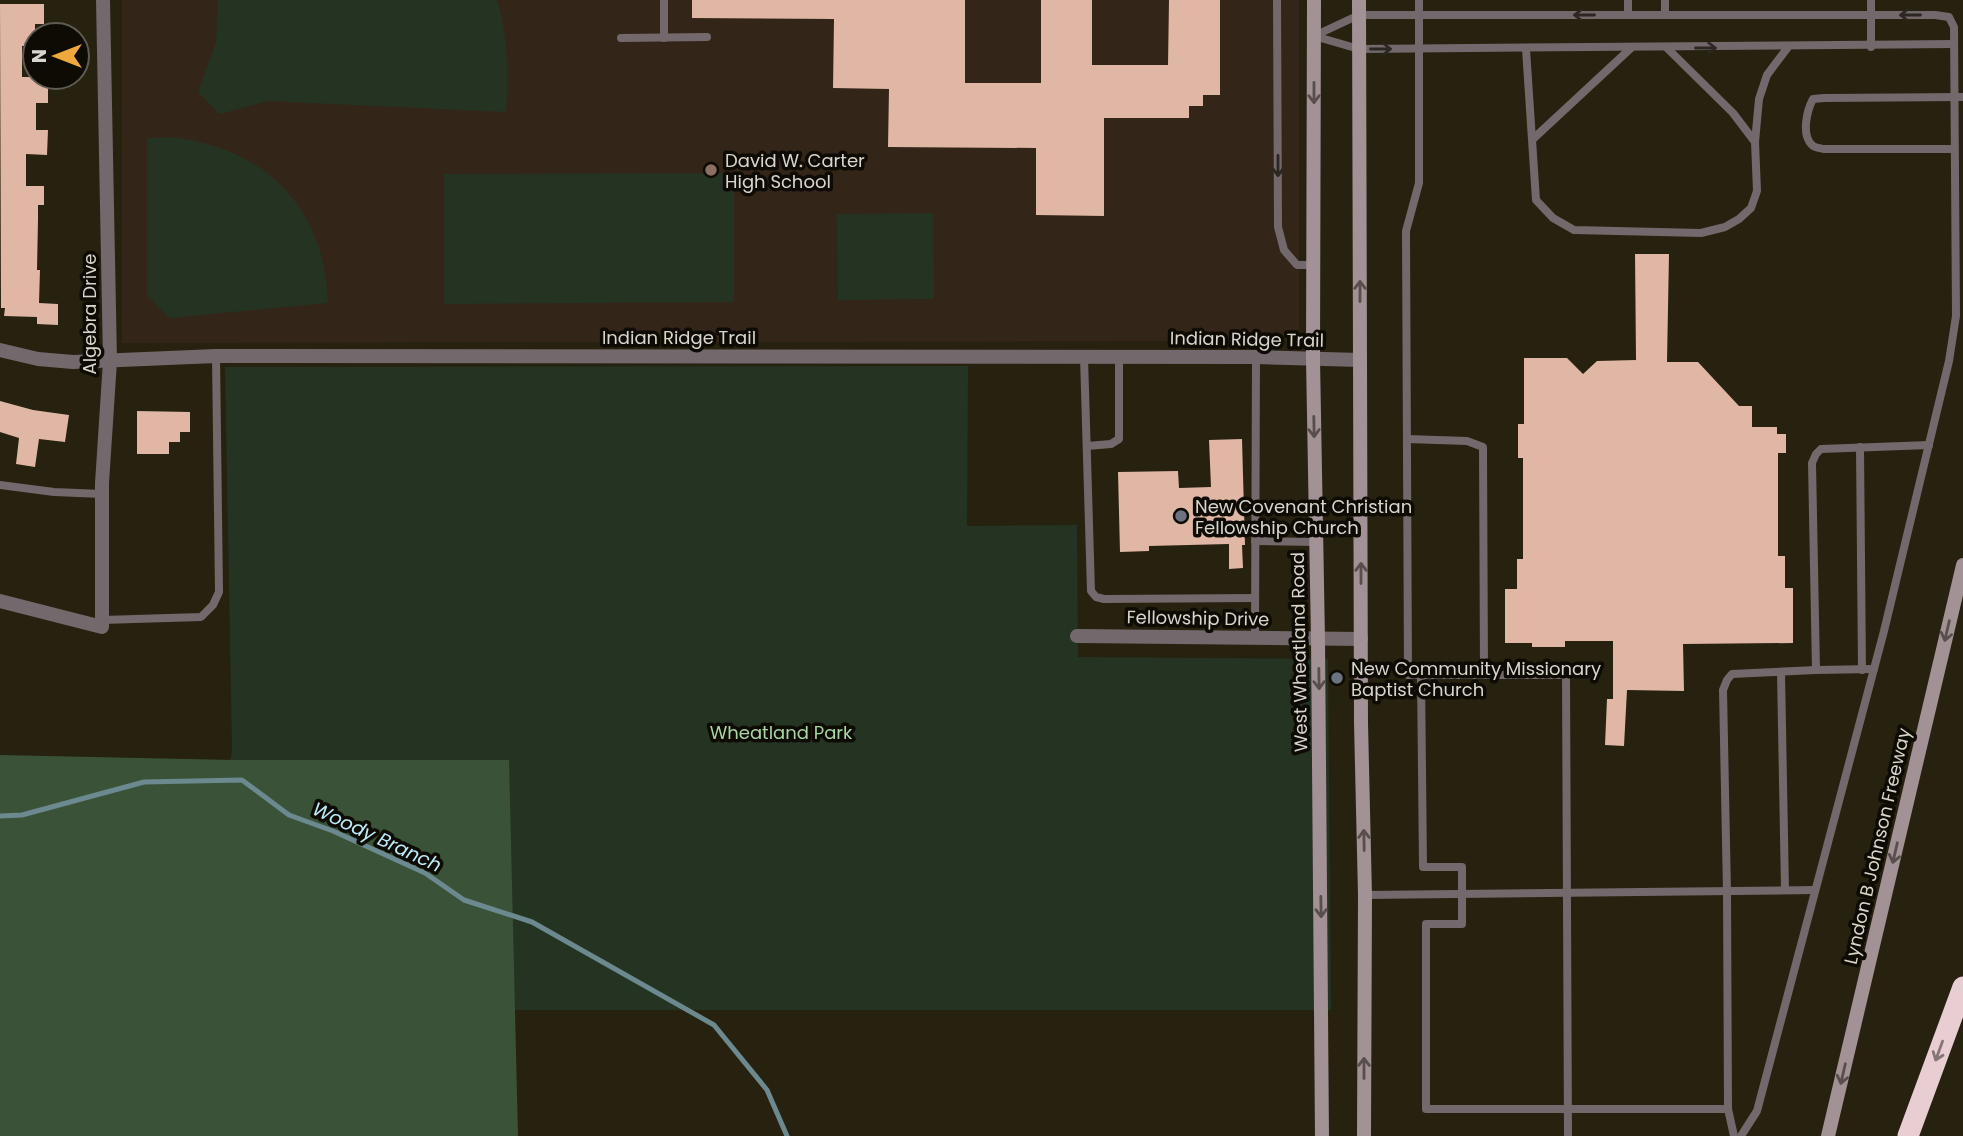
<svg xmlns="http://www.w3.org/2000/svg" width="1963" height="1136" viewBox="0 0 1963 1136" font-family="Poppins,sans-serif">
	<style>
		.education { fill: #342519 }
		.green { fill: #253323 }
		.forest { fill: #3a5237 }
		.lines { fill: none; stroke-linecap: round; stroke-linejoin: round }
		.stream { stroke: #6c8990; stroke-width: 5 }
		.building { fill: #dfb7a4 }
		.service { stroke: #73686b; stroke-width: 8 }
		.minor { stroke: #73686b; stroke-width: 14 }
		.tertiary { stroke: #73686b; stroke-width: 14 }
		.secondary { stroke: #a29195; stroke-width: 14 }
		.motorway { stroke: #e8cdd3; stroke-width: 21 }
		.oneway { stroke: #2c2723 }
		.oneway2 { stroke: #584e4c }
		.oneway3 { stroke: #857676 }
		.education-dot { fill: #8d6e63; stroke: #0d0b04; stroke-width: 2.5 }
		.worship-dot { fill: #6b7280; stroke: #0d0b04; stroke-width: 2.5 }
		.labels { text-anchor: middle; dominant-baseline: central; stroke-width: 7; stroke-linejoin: round; paint-order: stroke }
		.poi-label { font-size: 18px; fill: #d9d5ca; stroke: #0d0b04; text-anchor: start }
		.street-label { font-size: 18px; fill: #d9d5ca; stroke: #0d0b04 }
		.park-label { font-size: 18px; fill: #a9d5a3; stroke: #0d0b04 }
		.water-label { font-size: 19px; font-style: italic; fill: #bee9f9; stroke: #0d0b04 }
	</style>
	<rect width="100%" height="100%" fill="#27210f"/>
	<!-- education -->
	<polygon class="education" points="122,0 1299,0 1299,341 122,343"/>
	<!-- green -->
	<g class="green">
		<path d="M218,0h279c11,35 12,75 9,112l-238,-11 -48,13 -22,-22 18,-50z"/>
		<path d="M170,137c95,10 155,70 158,166l-158,15 -23,-22v-158z"/>
		<polygon points="734,173 734,302 444,304 444,174"/>
		<polygon points="933,213 934,299 838,300 837,214"/>
		<polygon points="968,366 967,526 1077,525 1078,657 1328,659 1331,1010 510,1010 230,762 232,751 225,367"/>
	</g>
	<!-- forest -->
	<polygon class="forest" points="0,755 234,760 509,760 518,1136 0,1136"/>
	<g class="lines">
		<!-- stream -->
		<polyline class="stream" points="0,816 22,815 144,782 242,780 289,815 333,831 425,873 464,900 532,922 714,1025 767,1090 787,1136"/>
	</g>
	<!-- building -->
	<g class="building">
		<polygon points="692,0 965,0 965,83 1041,83 1041,0 1092,0 1092,65 1168,65 1169,0 1220,0 1220,95 1203,95 1203,106 1189,106 1189,118 1104,118 1104,216 1036,215 1036,148 888,147 889,89 833,88 834,19 692,18"/>
		<polygon points="0,4 44,4 44,24 35,24 35,46 22,46 22,77 48,77 48,103 36,103 36,130 48,130 47,155 26,154 26,186 44,186 44,205 38,205 38,220 37,270 40,270 39,303 58,304 58,325 37,324 37,317 4,316 5,308 1,308"/>
		<polygon points="1635,254 1669,254 1667,362 1698,362 1739,406 1752,406 1752,427 1777,427 1777,434 1786,434 1786,453 1778,453 1778,556 1785,556 1785,588 1793,588 1793,643 1683,644 1684,691 1627,690 1624,746 1605,745 1607,699 1613,699 1613,641 1565,641 1565,647 1532,647 1532,643 1505,643 1505,589 1517,589 1517,559 1523,559 1523,458 1518,458 1518,424 1524,424 1524,358 1567,358 1583,374 1597,361 1636,360"/>
		<polygon points="0,401 33,410 69,415 65,442 39,439 35,467 16,464 19,438 0,432"/>
		<polygon points="137,411 190,412 190,432 180,432 180,442 169,442 169,454 137,454"/>
		<polygon points="1242,439 1245,545 1242,545 1243,568 1229,569 1229,544 1149,546 1149,551 1120,552 1118,472 1178,471 1179,488 1211,487 1209,440"/>
	</g>
	<g class="lines">
		<!-- service -->
		<g class="service">
			<polyline points="1277,0 1278,227 1284,250 1297,265 1314,265"/>
			<polyline points="1419,0 1419,183 1406,231 1408,675 1566,675 1568,1136"/>
			<polyline points="1628,0 1628,15"/>
			<polyline points="1871,0 1871,47"/>
			<polyline points="1665,15 1665,0"/>
			<polyline points="1314,36 1359,15 1935,15 1949,17 1954,27 1956,316 1949,361 1884,631 1757,1111 1741,1136"/>
			<polyline points="1314,36 1359,49 1954,44"/>
			<polyline points="621,38 707,37"/>
			<polyline points="664,38 664,0"/>
			<polyline points="1667,48 1733,113 1755,142"/>
			<polyline points="1526,49 1536,200 1553,218 1574,230 1701,233 1725,227 1739,219 1751,208 1757,191 1755,142 1759,99 1767,75 1788,47"/>
			<polyline points="1533,139 1631,48"/>
			<path d="M1954,149h-130c-4,-1 -9,-1 -12,-4 -11,-10 -5,-35 1,-46l11,-1 139,-1"/>
			<polyline points="1084,357 1091,591 1096,597 1104,599 1255,598"/>
			<polyline points="1407,439 1467,441 1483,447 1484,675"/>
			<polyline points="1087,446 1111,444 1119,439 1119,357"/>
			<polyline points="1860,447 1862,670"/>
			<polyline points="0,485 54,492 102,494"/>
			<polyline points="1255,541 1316,542"/>
			<polyline points="102,620 201,617 213,605 219,592 216,356"/>
			<polyline points="1255,638 1256,357"/>
			<polyline points="1874,669 1816,670 1812,463 1816,454 1821,449 1929,445"/>
			<polyline points="1781,672 1785,890"/>
			<polyline points="1421,675 1423,867 1462,867 1462,924 1426,924 1426,1109 1728,1109"/>
			<polyline points="1365,895 1815,890"/>
			<polyline points="1734,1136 1728,1109 1727,892 1723,690 1727,680 1732,674 1816,670"/>
		</g>
		<!-- minor -->
		<g class="minor">
			<polyline points="0,601 102,627 102,483 110,361 103,0"/>
			<polyline points="1077,636 1361,639"/>
		</g>
		<!-- tertiary -->
		<polyline class="tertiary" points="0,350 38,359 73,362 216,356 1256,357 1360,360"/>
		<!-- secondary -->
		<g class="secondary">
			<polyline points="1314,0 1313,359 1318,639 1322,1136"/>
			<polyline points="1359,0 1361,723 1365,895 1364,1136"/>
			<polyline points="1828,1136 1963,565"/>
		</g>
		<!-- motorway -->
		<polyline class="motorway" points="1908,1136 1963,987"/>
	</g>
	<!-- one-way arrows -->
	<defs><path id="oneway-shaft" d="M-6 0H5M1.5-3L5.5 0L1.5 3" fill="none" stroke-width="1.6" stroke-linecap="round" stroke-linejoin="round" transform="scale(1.75)"/></defs>
	<g class="oneway">
		<use href="#oneway-shaft" transform="translate(1584 15) rotate(180)"/>
		<use href="#oneway-shaft" transform="translate(1910 15) rotate(180)"/>
		<use href="#oneway-shaft" transform="translate(1706 48)"/>
		<use href="#oneway-shaft" transform="translate(1381 49)"/>
		<use href="#oneway-shaft" transform="translate(1278 166) rotate(90)"/>
	</g>
	<g class="oneway2">
		<use href="#oneway-shaft" transform="translate(1314 93) rotate(90)"/>
		<use href="#oneway-shaft" transform="translate(1360 291) rotate(-90)"/>
		<use href="#oneway-shaft" transform="translate(1314 427) rotate(89)"/>
		<use href="#oneway-shaft" transform="translate(1361 573) rotate(-90)"/>
		<use href="#oneway-shaft" transform="translate(1947 631) rotate(103)"/>
		<use href="#oneway-shaft" transform="translate(1319 679) rotate(89)"/>
		<use href="#oneway-shaft" transform="translate(1364 840) rotate(-91)"/>
		<use href="#oneway-shaft" transform="translate(1895 853) rotate(103)"/>
		<use href="#oneway-shaft" transform="translate(1321 907) rotate(89)"/>
		<use href="#oneway-shaft" transform="translate(1364 1068) rotate(-90)"/>
		<use href="#oneway-shaft" transform="translate(1843 1074) rotate(103)"/>
	</g>
	<use class="oneway3" href="#oneway-shaft" transform="translate(1939 1051) rotate(110)"/>
	<!-- markers -->
	<circle class="education-dot" cx="711" cy="170" r="7"/>
	<g class="worship-dot">
		<circle cx="1181" cy="516" r="7"/>
		<circle cx="1337" cy="678" r="7"/>
	</g>
	<g class="labels">
		<!-- poi labels -->
		<g class="poi-label">
			<text x="725" y="160">David W. Carter<tspan x="725" dy="21">High School</tspan></text>
			<text x="1195" y="506">New Covenant Christian<tspan x="1195" dy="21">Fellowship Church</tspan></text>
			<text x="1351" y="668">New Community Missionary<tspan x="1351" dy="21">Baptist Church</tspan></text>
		</g>
		<!-- street labels -->
		<g class="street-label">
			<text transform="translate(89 314) rotate(-90)">Algebra Drive</text>
			<text x="679" y="337">Indian Ridge Trail</text>
			<text transform="translate(1247 339) rotate(1)">Indian Ridge Trail</text>
			<text transform="translate(1198 618) rotate(1)">Fellowship Drive</text>
			<text transform="translate(1299 652) rotate(-91)">West Wheatland Road</text>
			<text transform="translate(1877 846) rotate(-77)">Lyndon B Johnson Freeway</text>
		</g>
		<!-- park labels -->
		<g class="park-label">
			<text x="781" y="732">Wheatland Park</text>
		</g>
		<!-- water labels -->
		<g class="water-label">
			<text transform="translate(377 837) rotate(25)">Woody Branch</text>
		</g>
	</g>
	<!-- north arrow -->
	<g transform="translate(56 56) rotate(270)"><circle r="33" fill="#0d0b04" stroke="#5f5c53" stroke-width="2"/>
	<path d="M0-5L12 26L0 18L-12 26Z" fill="#eea83c"/>
	<text y="-10" font-size="19" font-weight="bold" text-anchor="middle" fill="#d9d5ca">N</text>
	</g>
</svg>
